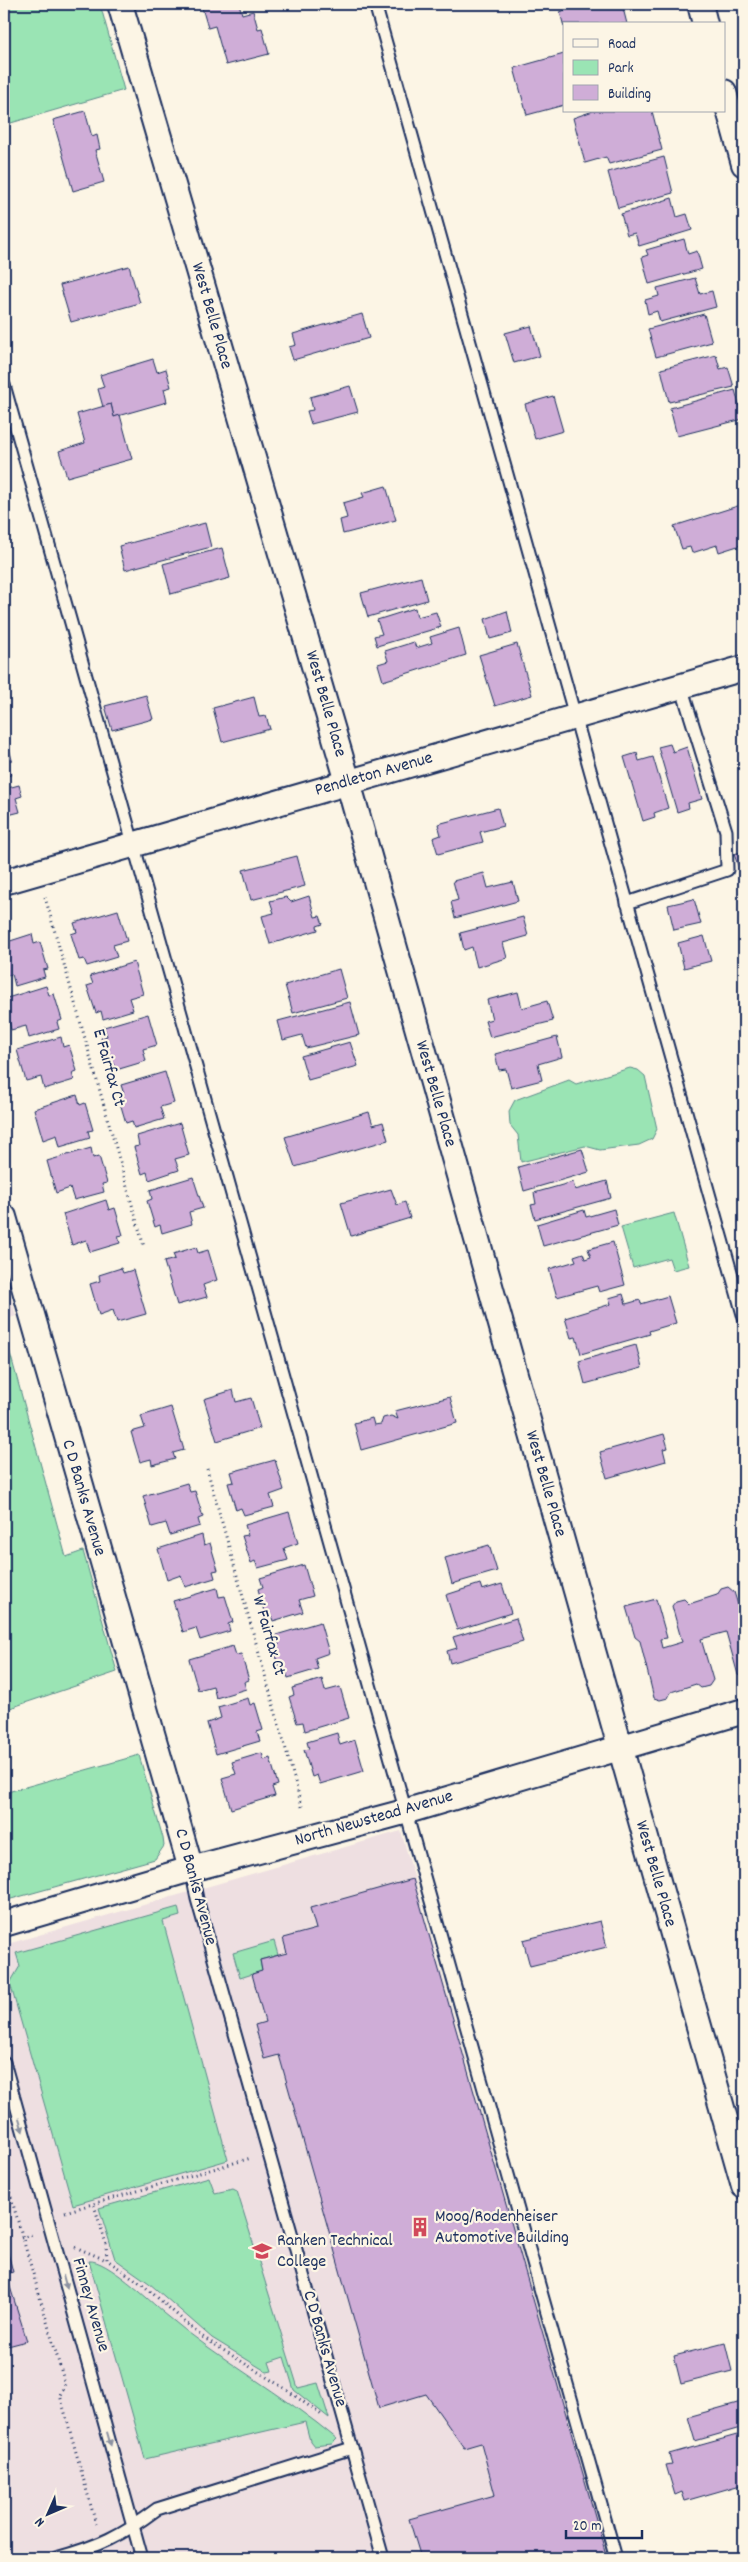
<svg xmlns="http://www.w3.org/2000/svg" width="748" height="2562" viewBox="0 0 748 2562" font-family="Dekko,sans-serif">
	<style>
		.built { fill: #eedfe1 }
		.green { fill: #9ae4b4; stroke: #5a8a89 }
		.building { fill: #cfadd7; stroke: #1b2f5e }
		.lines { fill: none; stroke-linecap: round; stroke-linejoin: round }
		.lane-casing { stroke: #1b2f5e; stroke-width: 15 }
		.street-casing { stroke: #1b2f5e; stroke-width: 28 }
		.path { stroke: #1b2f5e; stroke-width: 3; stroke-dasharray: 1 4; stroke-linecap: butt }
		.lane { stroke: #fcf5e5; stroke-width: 11 }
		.street { stroke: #fcf5e5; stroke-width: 24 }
		.oneway { fill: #8c92a2 }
		.labels { text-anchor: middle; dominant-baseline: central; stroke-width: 4.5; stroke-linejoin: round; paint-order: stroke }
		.street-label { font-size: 18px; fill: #1b2f5e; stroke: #fcf5e5 }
		.poi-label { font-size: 18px; fill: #1b2f5e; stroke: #fcf5e5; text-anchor: start }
	</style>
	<rect width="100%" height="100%" fill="#fcf5e5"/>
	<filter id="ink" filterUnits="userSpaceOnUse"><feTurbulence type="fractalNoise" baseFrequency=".02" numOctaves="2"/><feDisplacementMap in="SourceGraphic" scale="10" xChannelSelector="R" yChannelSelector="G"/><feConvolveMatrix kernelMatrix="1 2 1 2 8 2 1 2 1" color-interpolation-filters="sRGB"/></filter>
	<g filter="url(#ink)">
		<!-- built -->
		<g class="built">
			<polygon points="4,1273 16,1316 4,1320"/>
			<polygon points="401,1831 608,2558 4,2558 4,1945"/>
		</g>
		<!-- green -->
		<g class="green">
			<polygon points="4,4 100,4 124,90 4,125"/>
			<polygon points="630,1068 638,1070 645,1076 657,1129 652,1139 639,1145 600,1150 585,1146 521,1162 518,1135 510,1125 509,1111 515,1100 569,1080 576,1084"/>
			<polygon points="674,1213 689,1266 673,1270 669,1258 633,1268 621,1227"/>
			<polygon points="4,1331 66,1557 83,1551 117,1672 4,1710"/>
			<polygon points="139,1755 163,1838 164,1846 155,1859 4,1901 4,1793"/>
			<polygon points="178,1907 180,1916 163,1921 228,2160 73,2205 10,1983 20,1966 16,1953"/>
			<polygon points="274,1941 278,1955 260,1960 262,1971 240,1978 233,1953"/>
			<polygon points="209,2177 215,2193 233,2189 237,2191 298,2388 318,2383 329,2418 294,2390 284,2357 269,2362 272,2371 267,2372 212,2338 149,2283 115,2259 99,2208"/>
			<path d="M89,2261c17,-2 61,40 75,52 54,46 118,80 173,126l-5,5 -18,2 -4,-5 -5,-19 -160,37z"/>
		</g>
		<!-- building -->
		<g class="building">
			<polygon points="201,4 239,4 242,14 253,11 258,29 262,28 269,54 226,65 215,26 208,28"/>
			<polygon points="567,4 622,4 627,24 564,24 564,27 560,12 569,9"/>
			<polygon points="564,54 564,105 527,115 514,68"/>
			<polygon points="85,111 92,137 97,135 100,149 95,150 104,182 73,191 53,120"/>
			<polygon points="593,111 652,111 662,150 609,164 606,157 585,163 573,118"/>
			<polygon points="664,157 673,193 618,208 608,172"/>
			<polygon points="672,198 677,217 687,214 692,230 639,246 635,233 627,235 621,214"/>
			<polygon points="684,239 688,254 697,251 702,269 649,284 642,257 648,255 646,250"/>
			<polygon points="129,266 140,303 71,322 60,285"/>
			<polygon points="695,278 700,294 712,291 716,307 660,322 657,311 648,314 645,300 659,296 657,288"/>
			<polygon points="362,314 369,338 293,360 289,347 296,345 293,334"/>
			<polygon points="704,314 712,342 656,357 648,329"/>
			<polygon points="531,326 540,356 514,363 505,333"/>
			<polygon points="716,355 720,369 728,367 734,387 669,402 661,369"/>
			<polygon points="153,359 157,372 166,369 171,387 164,389 167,402 114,417 111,404 103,407 98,389 104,387 100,375"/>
			<polygon points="350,386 358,412 311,424 307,411 313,410 310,397"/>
			<polygon points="735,390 743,419 677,436 670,408"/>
			<polygon points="553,396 563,431 535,439 525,404"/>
			<polygon points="111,404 114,417 120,415 132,459 67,477 59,451 85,443 77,414"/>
			<polygon points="386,486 396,520 343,534 340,520 347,518 343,503 364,497 362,493"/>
			<polygon points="744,504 744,544 719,552 717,545 692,553 690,547 682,549 674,526"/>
			<polygon points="205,523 211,547 125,570 119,546"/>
			<polygon points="222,548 230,578 171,594 163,564"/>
			<polygon points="421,577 427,600 368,617 361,593"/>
			<polygon points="415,608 417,617 436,612 441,627 377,646 374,636 382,634 377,620"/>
			<polygon points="507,611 512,633 490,639 485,619"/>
			<polygon points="459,628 466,655 383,681 378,664 388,661 385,651 414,642 416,648 432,643 430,637"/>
			<polygon points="517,644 532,695 495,706 479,655"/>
			<polygon points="146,695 153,719 112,730 105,706"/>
			<polygon points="254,697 259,717 266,716 270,729 222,742 213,708"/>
			<polygon points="670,744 673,752 687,747 702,799 688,803 689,808 677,812 658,747"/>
			<polygon points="9,748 12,760 6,761 11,775 4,777 4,750"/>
			<polygon points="637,753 639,761 653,757 668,808 654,813 655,817 643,821 624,757"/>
			<polygon points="19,785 22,796 16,798 20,812 4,816 4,789"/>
			<polygon points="498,808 503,826 480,832 483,842 438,854 433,838 441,835 438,824"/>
			<polygon points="744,851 744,873 741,874 734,854"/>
			<polygon points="297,856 305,886 251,900 243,870"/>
			<polygon points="484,873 488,888 513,882 518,901 455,918 451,902 458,900 453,881"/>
			<polygon points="309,896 315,917 320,916 323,924 317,926 318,930 270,944 262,916 274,913 270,901 286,897 291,902"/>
			<polygon points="694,899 701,924 674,930 668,905"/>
			<polygon points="118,910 127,941 113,945 117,957 87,966 84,959 79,960 71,934 77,932 74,923"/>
			<polygon points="523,917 528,936 503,943 507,958 477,967 472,947 464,950 460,933"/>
			<polygon points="32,934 34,944 40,942 48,969 43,970 45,977 15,986 12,974 4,977 4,943"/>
			<polygon points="704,936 711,961 684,968 678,943"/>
			<polygon points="134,962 143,994 129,998 133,1010 103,1019 101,1011 96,1013 87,986 93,984 90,976"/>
			<polygon points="339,969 347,998 293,1013 285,985"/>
			<polygon points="46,986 49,995 54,994 62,1020 57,1022 59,1029 29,1038 26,1026 11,1030 4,999"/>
			<polygon points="518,992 522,1008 547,1001 553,1021 490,1037 485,1021 492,1019 487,1000"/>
			<polygon points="350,1002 359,1035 306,1048 302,1035 283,1040 278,1021"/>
			<polygon points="148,1014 157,1045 143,1049 146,1061 116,1070 114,1063 109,1064 101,1038 107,1036 104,1027"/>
			<polygon points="61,1037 63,1047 69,1045 77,1071 72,1073 74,1080 44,1089 41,1077 26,1081 17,1050"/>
			<polygon points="557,1037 562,1057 538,1064 542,1080 511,1088 506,1069 499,1070 495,1054"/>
			<polygon points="350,1042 358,1066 308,1080 301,1056"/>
			<polygon points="165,1072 174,1103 160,1107 164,1119 134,1128 132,1121 126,1123 118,1096 124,1094 121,1085"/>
			<polygon points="77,1095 80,1105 85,1103 93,1130 88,1131 90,1138 60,1147 57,1135 43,1140 34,1109"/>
			<polygon points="369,1112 373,1125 383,1122 388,1140 295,1167 285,1137"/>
			<polygon points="180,1123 189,1155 175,1159 179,1170 149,1180 147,1172 142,1174 134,1147 139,1146 137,1136"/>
			<polygon points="91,1148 93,1158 99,1156 107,1183 102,1184 104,1192 74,1200 70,1188 56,1193 47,1161"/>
			<polygon points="582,1149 589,1172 524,1191 518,1167"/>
			<polygon points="193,1177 203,1208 189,1212 192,1224 162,1233 160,1225 155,1227 147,1201 152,1199 150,1190"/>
			<polygon points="607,1181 611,1198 535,1219 531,1205 536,1204 534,1193 573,1182 575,1190"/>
			<polygon points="391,1189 397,1205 405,1202 410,1218 351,1236 341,1203"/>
			<polygon points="106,1200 109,1210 115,1208 123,1235 118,1236 120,1243 90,1252 86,1240 72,1245 63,1214"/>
			<polygon points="614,1209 618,1225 543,1246 537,1224 584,1210 586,1217"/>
			<polygon points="613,1242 625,1285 599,1292 597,1286 557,1297 549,1269 576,1261 574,1256 583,1253 585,1259 591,1257 588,1249"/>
			<polygon points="196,1247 198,1253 208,1250 217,1280 203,1285 207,1297 177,1305 164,1262 175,1259 173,1254"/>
			<polygon points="121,1268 123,1273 133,1270 146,1314 117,1322 113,1310 99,1315 90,1284 100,1281 99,1275"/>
			<polygon points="623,1294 626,1304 640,1300 641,1304 668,1296 676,1323 649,1331 650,1334 581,1354 576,1337 571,1338 565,1318 611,1304 609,1298"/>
			<polygon points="636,1345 642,1368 585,1384 579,1361"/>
			<polygon points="233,1390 236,1402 251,1398 260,1428 217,1441 204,1399"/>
			<polygon points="450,1397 457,1423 361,1450 354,1423 372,1418 374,1425 381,1424 383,1418 391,1416 398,1419 395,1411"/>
			<polygon points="171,1407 184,1450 173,1453 175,1459 152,1465 151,1459 140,1462 131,1432 145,1428 141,1416"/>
			<polygon points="664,1434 668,1448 663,1449 666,1461 607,1478 600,1452"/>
			<polygon points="275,1460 284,1490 270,1495 274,1507 244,1515 241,1508 236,1510 228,1483 234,1482 231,1472"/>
			<polygon points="187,1483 190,1492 195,1491 203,1517 198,1519 200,1526 170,1535 166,1523 152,1527 143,1496"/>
			<polygon points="289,1512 298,1543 284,1548 288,1560 258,1568 255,1561 251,1563 242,1536 248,1535 245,1525"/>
			<polygon points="202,1535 204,1545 210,1543 218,1570 213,1571 215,1578 185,1587 181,1575 167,1580 158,1549"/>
			<polygon points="489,1545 497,1571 452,1584 445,1558"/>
			<polygon points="304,1565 313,1596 299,1600 303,1612 273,1621 271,1614 265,1615 258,1589 263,1587 260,1578"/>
			<polygon points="480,1584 482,1590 502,1584 511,1613 457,1630 446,1595"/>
			<polygon points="728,1587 734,1592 744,1624 744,1678 738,1675 726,1632 701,1639 713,1680 709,1686 701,1688 696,1684 671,1692 668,1698 660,1700 654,1698 640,1641 635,1637 626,1607 656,1599 667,1638 660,1639 662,1648 682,1642 672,1606 676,1601 684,1599 689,1604 717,1595 721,1589"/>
			<polygon points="217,1588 219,1597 225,1596 233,1622 228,1624 230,1631 200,1640 196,1628 183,1632 173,1601"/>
			<polygon points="516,1618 523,1642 450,1663 447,1651 457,1648 453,1637"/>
			<polygon points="320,1622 329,1653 315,1658 318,1669 288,1678 286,1671 281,1673 273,1646 279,1645 276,1635"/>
			<polygon points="233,1646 236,1655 241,1654 249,1680 244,1682 246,1689 216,1698 213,1686 198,1690 189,1659"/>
			<polygon points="322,1679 325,1691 340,1687 349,1718 305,1731 303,1722 297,1723 289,1697 294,1695 292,1688"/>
			<polygon points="248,1698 250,1705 255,1703 263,1730 257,1732 260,1741 216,1754 207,1723 221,1718 218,1707"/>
			<polygon points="337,1733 340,1745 355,1740 364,1771 320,1784 317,1775 312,1777 304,1750 309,1749 307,1742"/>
			<polygon points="262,1753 264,1760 270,1758 278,1785 272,1787 275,1796 231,1809 222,1778 236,1774 232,1762"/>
			<polygon points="413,1879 607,2558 421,2558 409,2519 495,2495 481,2443 464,2448 426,2394 379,2408 279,2055 264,2059 255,2025 265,2022 252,1974 262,1971 260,1960 287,1953 283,1938 316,1929 310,1908"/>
			<polygon points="600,1921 607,1947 530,1966 523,1940"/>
			<polygon points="4,2238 13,2272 6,2274 27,2341 4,2347"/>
			<polygon points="725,2343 732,2371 681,2384 674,2356"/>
			<polygon points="741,2402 744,2427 695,2441 688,2417"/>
			<polygon points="744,2433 744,2484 685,2501 682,2492 675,2495 666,2465 672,2464 669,2454"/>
		</g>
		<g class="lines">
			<defs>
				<g id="lane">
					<polyline points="375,4 744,1318"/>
					<polyline points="4,385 616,2558"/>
					<polyline points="627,903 727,870 726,831 681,686"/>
					<polyline points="191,1869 197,1899 383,2558"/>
					<polyline points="4,2062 142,2558"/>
					<path d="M56,2558c43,-12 65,-22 101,-49l195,-61"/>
				</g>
				<g id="street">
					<polyline points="120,4 348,782 744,2186"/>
					<polyline points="700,4 705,24"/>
					<polyline points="724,92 744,164"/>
					<polyline points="4,882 744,668"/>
					<polyline points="4,1217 191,1869"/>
					<polyline points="4,1924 191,1869 404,1812 744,1711"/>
				</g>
			</defs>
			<!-- lane casing -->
			<use href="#lane" class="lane-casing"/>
			<!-- street casing -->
			<use href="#street" class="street-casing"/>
			<!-- path -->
			<g class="path">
				<polyline points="45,897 144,1247"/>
				<polyline points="207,1469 303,1810"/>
				<polyline points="4,2173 65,2384 60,2395 96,2524"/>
				<polyline points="94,2205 106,2244 107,2260 142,2284 201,2336 284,2388 323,2416"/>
				<polyline points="65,2212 251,2158"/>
				<polyline points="21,2238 33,2234"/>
				<polyline points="75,2247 106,2260"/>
			</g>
			<!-- lane -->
			<use href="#lane" class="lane"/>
			<!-- street -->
			<use href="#street" class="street"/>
		</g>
		<!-- one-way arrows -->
		<defs><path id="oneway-solid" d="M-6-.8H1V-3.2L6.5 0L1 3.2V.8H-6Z" transform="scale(1.25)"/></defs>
		<g class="oneway">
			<use href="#oneway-solid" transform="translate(21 2125) rotate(74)"/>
			<use href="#oneway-solid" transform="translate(65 2282) rotate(74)"/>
			<use href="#oneway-solid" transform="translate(109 2439) rotate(74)"/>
		</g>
	</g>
	<!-- icons -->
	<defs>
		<symbol id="building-bare" viewBox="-9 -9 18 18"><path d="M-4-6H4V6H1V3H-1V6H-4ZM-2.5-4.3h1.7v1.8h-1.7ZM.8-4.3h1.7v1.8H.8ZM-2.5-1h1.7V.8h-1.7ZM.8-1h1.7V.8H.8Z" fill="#d1495b" stroke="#fcf5e5" stroke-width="2.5" paint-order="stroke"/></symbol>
		<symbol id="university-bare" viewBox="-9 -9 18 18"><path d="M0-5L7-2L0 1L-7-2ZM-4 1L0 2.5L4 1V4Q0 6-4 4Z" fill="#d1495b" stroke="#fcf5e5" stroke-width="2.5" paint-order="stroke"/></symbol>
	</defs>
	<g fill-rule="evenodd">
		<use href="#building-bare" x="406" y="2213" width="28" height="28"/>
		<use href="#university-bare" x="248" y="2237" width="28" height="28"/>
	</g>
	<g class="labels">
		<!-- street labels -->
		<g class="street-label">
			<text transform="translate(211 316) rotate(74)">West Belle Place</text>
			<text transform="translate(325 704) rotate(74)">West Belle Place</text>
			<text transform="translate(374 775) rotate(-16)">Pendleton Avenue</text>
			<text transform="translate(108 1068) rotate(74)">E Fairfax Ct</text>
			<text transform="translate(435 1094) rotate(74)">West Belle Place</text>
			<text transform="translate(545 1484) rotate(74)">West Belle Place</text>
			<text transform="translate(83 1498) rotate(74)">C D Banks Avenue</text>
			<text transform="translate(268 1636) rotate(74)">W Fairfax Ct</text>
			<text transform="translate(374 1819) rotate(-16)">North Newstead Avenue</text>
			<text transform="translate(655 1874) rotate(74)">West Belle Place</text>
			<text transform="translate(195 1887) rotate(75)">C D Banks Avenue</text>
			<text transform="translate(90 2305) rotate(74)">Finney Avenue</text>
			<text transform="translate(324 2349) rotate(74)">C D Banks Avenue</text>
		</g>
		<!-- poi labels -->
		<g class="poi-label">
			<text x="435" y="2217">Moog/Rodenheiser<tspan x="435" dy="21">Automotive Building</tspan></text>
			<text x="277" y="2241">Ranken Technical<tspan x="277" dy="21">College</tspan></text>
		</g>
	</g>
	<!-- margin -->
	<rect width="748" height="2562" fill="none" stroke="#fcf5e5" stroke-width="20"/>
	<rect x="10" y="10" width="728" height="2542" fill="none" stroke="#1b2f5e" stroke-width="2" filter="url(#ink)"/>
	<!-- legend -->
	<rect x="563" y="22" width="162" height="90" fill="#fcf5e5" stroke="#a2a6af"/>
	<rect x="573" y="39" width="25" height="8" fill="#fcf5e5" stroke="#a2a6af"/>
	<text x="608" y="48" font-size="15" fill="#1b2f5e">Road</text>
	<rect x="573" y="60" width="25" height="15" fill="#9ae4b4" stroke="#a2a6af"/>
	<text x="608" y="72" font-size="15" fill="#1b2f5e">Park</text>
	<rect x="573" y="85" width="25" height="15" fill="#cfadd7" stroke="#a2a6af"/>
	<text x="608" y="98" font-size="15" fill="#1b2f5e">Building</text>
	<!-- north arrow -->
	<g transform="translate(48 2514) rotate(225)" stroke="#fcf5e5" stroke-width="4" paint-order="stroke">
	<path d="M0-4L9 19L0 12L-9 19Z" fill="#1b2f5e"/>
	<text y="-8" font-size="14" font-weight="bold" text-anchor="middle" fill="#1b2f5e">N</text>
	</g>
	<!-- scale -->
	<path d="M566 2530v8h76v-8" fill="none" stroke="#1b2f5e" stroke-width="2.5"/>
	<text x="573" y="2530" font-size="15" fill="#1b2f5e" stroke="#fcf5e5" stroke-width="4" paint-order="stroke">20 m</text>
</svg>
